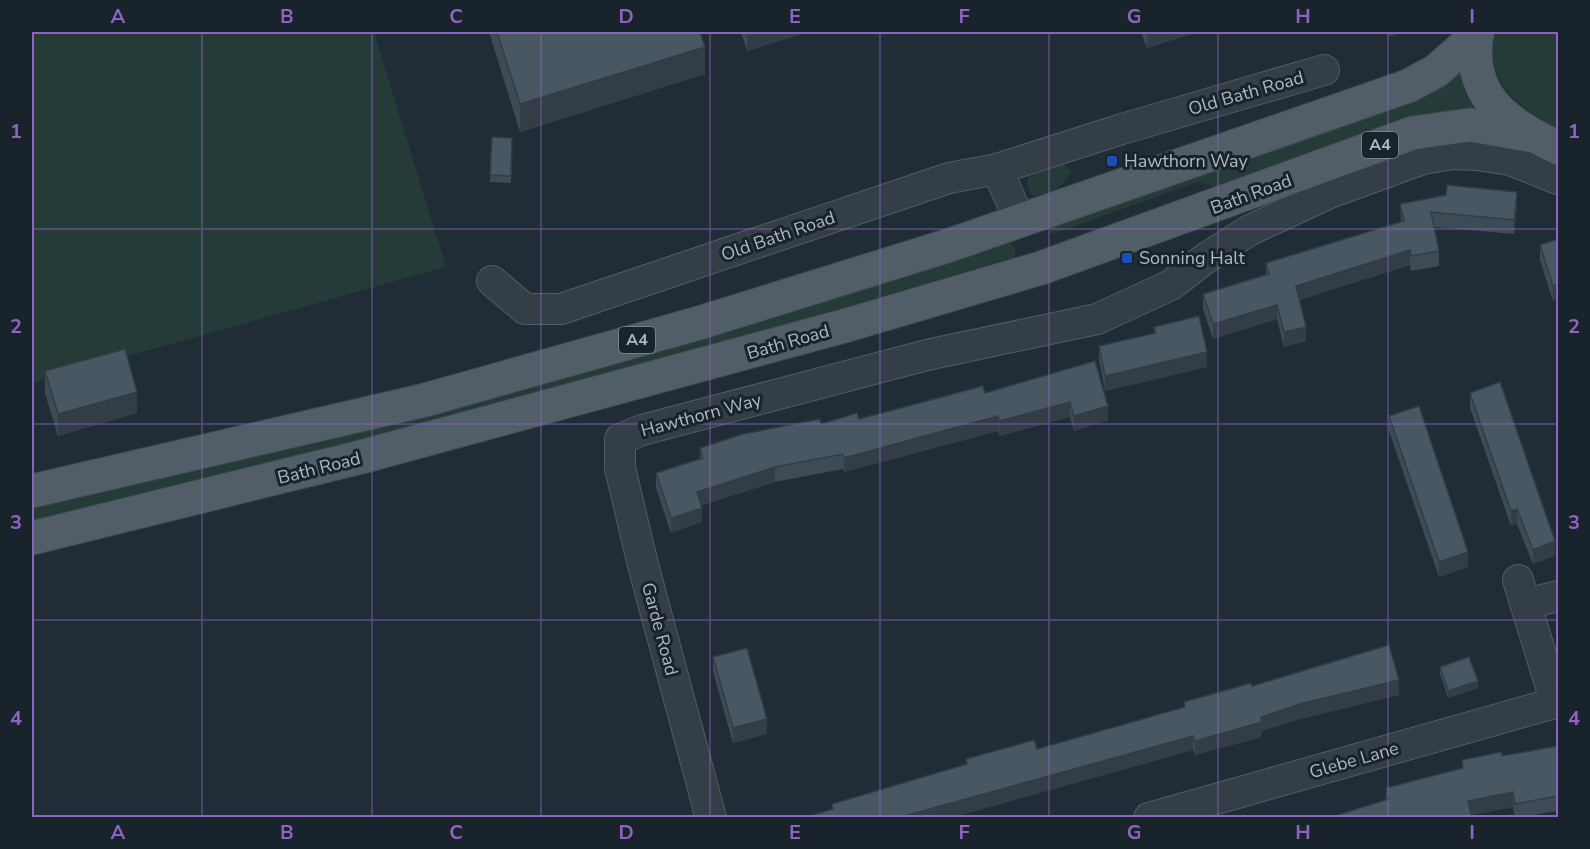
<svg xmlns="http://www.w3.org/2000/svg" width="1590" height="849" viewBox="0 0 1590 849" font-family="'Nunito Sans',sans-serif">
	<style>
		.green { fill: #253b38 }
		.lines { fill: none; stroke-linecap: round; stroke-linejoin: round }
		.minor-casing { stroke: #515c64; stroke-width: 32 }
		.major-casing { stroke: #404a53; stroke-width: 35 }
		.minor { stroke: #333e47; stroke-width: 30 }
		.major { stroke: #515e67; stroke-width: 33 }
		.wall { fill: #3e4b54 }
		.shaded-wall { fill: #323d45 }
		.building { fill: #485762; stroke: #323d45; stroke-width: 1.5 }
		.grid { fill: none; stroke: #8f64c1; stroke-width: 1.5; stroke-opacity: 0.55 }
		.transit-dot { fill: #1a4fb4; stroke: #19232b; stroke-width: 2 }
		.labels { text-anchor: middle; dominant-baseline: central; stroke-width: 6; stroke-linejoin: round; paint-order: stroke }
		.shield { fill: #19232b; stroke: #818c95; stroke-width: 1.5 }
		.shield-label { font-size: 16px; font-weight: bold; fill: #adb9c3 }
		.street-label { font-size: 18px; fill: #adb9c3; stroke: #19232b }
		.poi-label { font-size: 18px; fill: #adb9c3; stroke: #19232b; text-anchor: start }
		.neatline { fill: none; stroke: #8f64c1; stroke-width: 2 }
		.grid-label { font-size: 20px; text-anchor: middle; font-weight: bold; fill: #8f64c1 }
	</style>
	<rect width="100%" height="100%" fill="#202d36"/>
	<!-- green -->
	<g class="green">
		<polygon points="32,32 374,32 446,267 32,383"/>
		<path d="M1496,32h62v96c-39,-20 -76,-47 -62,-96z"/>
		<polygon points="1460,73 1465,93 1474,107 1418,116 1219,188 1198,182 1052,234 1049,228 1422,98"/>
		<path d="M1064,164l8,8c-11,16 -21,22 -40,24l-5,-12 2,-10z"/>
		<polygon points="1008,242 1015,247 1015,257 652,364 282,461 32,523 32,505 375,428 734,331"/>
	</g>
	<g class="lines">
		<defs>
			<g id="minor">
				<polyline points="997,169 1020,221"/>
				<polyline points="492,281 525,309 561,309 949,178 997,169 1122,129 1324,70"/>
				<polyline points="1518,580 1556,703"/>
				<polyline points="1526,604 1558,596"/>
				<polyline points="711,818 642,561 620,468 620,439 642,430 927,355 1097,319 1171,285 1206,258 1250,230 1330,193 1423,159 1453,154 1477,155 1510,160 1558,179"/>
				<polyline points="1149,818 1558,702"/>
			</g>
			<g id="major">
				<path d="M1477,32c-11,65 30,91 81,116"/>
				<polyline points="32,491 425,400 699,323 950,245 1408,86 1436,71 1477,35"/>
				<polyline points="32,538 361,457 844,326 1041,268 1413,133 1470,125 1533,136"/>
			</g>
		</defs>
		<!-- minor casing -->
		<use href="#minor" class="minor-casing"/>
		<!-- major casing -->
		<use href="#major" class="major-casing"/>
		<!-- minor -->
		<use href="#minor" class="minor"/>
		<!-- major -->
		<use href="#major" class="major"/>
	</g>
	<!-- wall -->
	<g class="wall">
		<polygon points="489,32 700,32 705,74 520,132"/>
		<polygon points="741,32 808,32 747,51"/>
		<polygon points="1141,32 1198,32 1147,48"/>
		<polygon points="492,137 512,138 511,183 490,182"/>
		<polygon points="1400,204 1517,207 1514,234 1434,227 1439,251 1439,266 1411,271 1410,265 1299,300 1306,341 1284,347 1277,319 1213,339 1203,309 1203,294 1266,274 1266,263 1401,222"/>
		<polygon points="1558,239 1553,301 1540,260 1540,245"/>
		<polygon points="1154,327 1207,367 1105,391 1099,360 1099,346 1154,334"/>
		<polygon points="1095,361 1108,420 1074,431 1070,417 999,436 998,431 844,472 843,469 775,482 702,505 702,522 671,533 656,488 656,473 700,459 700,448 821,424 859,419 985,393"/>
		<polygon points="45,371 137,413 58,436 45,393"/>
		<polygon points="1470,393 1555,556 1533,564 1517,524 1511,526 1470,408"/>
		<polygon points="1389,416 1468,567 1439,577 1389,431"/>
		<polygon points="713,657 767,734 733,743 713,671"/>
		<polygon points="1440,667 1478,688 1448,698 1440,674"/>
		<polygon points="1252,686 1399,695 1300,719 1262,731 1262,737 1228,746 1195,755 1193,750 950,818 803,818 832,809 832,804 966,765 966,759 1037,749 1184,707 1184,702"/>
		<polygon points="1558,746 1558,811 1515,818 1513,807 1471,815 1386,800 1386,788 1462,768 1462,760 1502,756"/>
	</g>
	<!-- shaded-wall -->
	<g class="shaded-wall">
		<polygon points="762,32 808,32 747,51 747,36"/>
		<polygon points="1152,32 1198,32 1147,48 1147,33"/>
		<polygon points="1388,32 1408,32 1388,37"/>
		<polygon points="705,47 705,74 520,132 520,104"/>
		<polygon points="1517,192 1517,207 1514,234 1514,220"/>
		<polygon points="1410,250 1410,265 1296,301 1296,286"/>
		<polygon points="1558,284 1558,299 1553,301 1553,286"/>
		<polygon points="1277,305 1277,319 1213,339 1213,324"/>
		<polygon points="1306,327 1306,341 1284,347 1284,332"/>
		<polygon points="1207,352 1207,367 1105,391 1105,376"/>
		<polygon points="137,392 137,413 58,436 58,414"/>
		<polygon points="1070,402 1070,417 999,436 999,421"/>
		<polygon points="1108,406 1108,420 1074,431 1074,416"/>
		<polygon points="998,416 998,431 844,472 844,458"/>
		<polygon points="775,467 775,482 697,507 697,492"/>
		<polygon points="702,508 702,522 671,533 671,518"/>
		<polygon points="1517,509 1517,524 1511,526 1511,511"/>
		<polygon points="1555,541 1555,556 1533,564 1533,550"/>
		<polygon points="1468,552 1468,567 1439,577 1439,562"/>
		<polygon points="1399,680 1399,695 1300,719 1262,731 1262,737 1195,755 1195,741 1261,717 1300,704"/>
		<polygon points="1478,681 1478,688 1448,698 1448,691"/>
		<polygon points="767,719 767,734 733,743 733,728"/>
		<polygon points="1193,736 1193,750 950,818 897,818"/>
		<polygon points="1513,792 1513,807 1468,816 1468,801"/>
	</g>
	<!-- building -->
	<g class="building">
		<polygon points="497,32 700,32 705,47 520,104"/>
		<polygon points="746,32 762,32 747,36"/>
		<polygon points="492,137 512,138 511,176 490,175"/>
		<polygon points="1447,185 1517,192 1514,220 1431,212 1439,251 1411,256 1410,250 1296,286 1306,327 1284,332 1277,305 1213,324 1203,294 1269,274 1266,263 1404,221 1400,204 1446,195"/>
		<polygon points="1558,239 1558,284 1553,286 1540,245"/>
		<polygon points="1199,316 1207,352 1105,376 1099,346 1156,333 1154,327"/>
		<polygon points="125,349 137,392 58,414 45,371"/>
		<polygon points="1095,361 1108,406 1074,416 1070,402 999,421 998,416 844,458 843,454 775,467 697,492 702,508 671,518 656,473 703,458 700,448 743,434 820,419 821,424 857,413 859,419 983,386 985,393"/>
		<polygon points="1500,382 1555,541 1533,550 1517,509 1511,511 1470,393"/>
		<polygon points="1419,406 1468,552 1439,562 1389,416"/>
		<polygon points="1389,645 1399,680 1300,704 1261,717 1262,722 1195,741 1193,736 897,818 803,818 833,809 832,804 967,764 966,759 1034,740 1037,749 1185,707 1184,702 1251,683 1252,686"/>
		<polygon points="747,648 767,719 733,728 713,657"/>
		<polygon points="1469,657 1478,681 1448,691 1440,667"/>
		<polygon points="1558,746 1558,796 1515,804 1513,792 1468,801 1472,818 1328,818 1389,799 1386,788 1463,768 1462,760 1501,752 1502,756"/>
	</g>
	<!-- grid -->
	<path class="grid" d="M202,32v786M372,32v786M541,32v786M710,32v786M880,32v786M1049,32v786M1218,32v786M1388,32v786M32,229h1526M32,424h1526M32,620h1526"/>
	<!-- markers -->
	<g class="transit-dot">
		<rect x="1106" y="155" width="12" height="12" rx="3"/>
		<rect x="1121" y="252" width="12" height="12" rx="3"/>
	</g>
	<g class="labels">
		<!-- shield labels -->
		<g class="shield">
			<rect x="1362" y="132" width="36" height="26" rx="4.5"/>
			<rect x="619" y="327" width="36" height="26" rx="4.5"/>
		</g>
		<g class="shield-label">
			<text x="1380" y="145">A4</text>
			<text x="637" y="340">A4</text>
		</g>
		<!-- street labels -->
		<g class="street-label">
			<text transform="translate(1246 93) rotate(-16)">Old Bath Road</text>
			<text transform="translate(1251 194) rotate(-20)">Bath Road</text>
			<text transform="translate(778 236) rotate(-19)">Old Bath Road</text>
			<text transform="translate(788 342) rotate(-16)">Bath Road</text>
			<text transform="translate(701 415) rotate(-15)">Hawthorn Way</text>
			<text transform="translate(319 468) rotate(-14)">Bath Road</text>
			<text transform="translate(660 629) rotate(75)">Garde Road</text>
			<text transform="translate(1354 760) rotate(-16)">Glebe Lane</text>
		</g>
		<!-- poi labels -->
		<g class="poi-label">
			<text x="1124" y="161">Hawthorn Way</text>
			<text x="1139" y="258">Sonning Halt</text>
		</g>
	</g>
	<!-- border -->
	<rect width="1590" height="849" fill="none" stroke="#19232b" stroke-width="66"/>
	<rect x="33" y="33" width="1524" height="783" class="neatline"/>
	<g class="grid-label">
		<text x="118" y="23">A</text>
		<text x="287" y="23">B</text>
		<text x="456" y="23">C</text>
		<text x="626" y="23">D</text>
		<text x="795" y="23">E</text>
		<text x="964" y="23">F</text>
		<text x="1134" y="23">G</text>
		<text x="1303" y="23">H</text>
		<text x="1472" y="23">I</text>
		<text x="16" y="138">1</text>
		<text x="1574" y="138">1</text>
		<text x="16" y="333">2</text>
		<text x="1574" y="333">2</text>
		<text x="16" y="529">3</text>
		<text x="1574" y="529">3</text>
		<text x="16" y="725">4</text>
		<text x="1574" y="725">4</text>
		<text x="118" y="839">A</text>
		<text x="287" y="839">B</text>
		<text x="456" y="839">C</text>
		<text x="626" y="839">D</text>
		<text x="795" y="839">E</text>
		<text x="964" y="839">F</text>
		<text x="1134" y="839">G</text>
		<text x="1303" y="839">H</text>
		<text x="1472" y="839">I</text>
	</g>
</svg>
